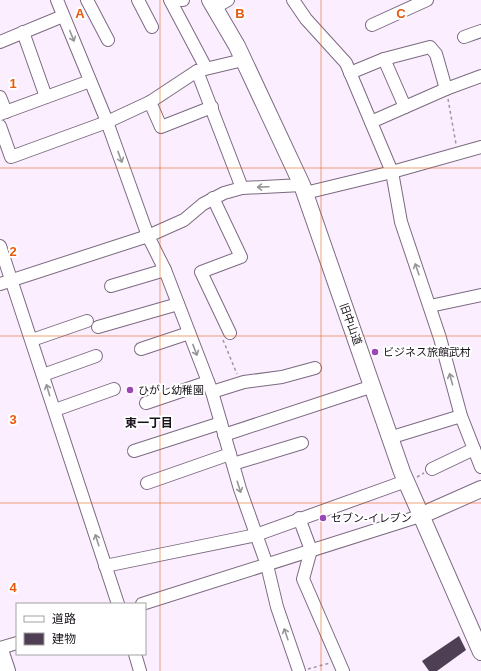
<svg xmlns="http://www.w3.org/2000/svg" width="481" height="671" viewBox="0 0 481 671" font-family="Arial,'Noto Sans JP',sans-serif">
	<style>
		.building { fill: #4f3f54 }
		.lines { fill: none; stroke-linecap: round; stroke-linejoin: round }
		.minor-casing { stroke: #7c6a81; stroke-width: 14 }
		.major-casing { stroke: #7c6a81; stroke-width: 18 }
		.highway-casing { stroke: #7c6a81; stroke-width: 20 }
		.path { stroke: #9f95a2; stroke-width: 1.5; stroke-dasharray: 3 3; stroke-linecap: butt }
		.minor { stroke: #fff; stroke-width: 12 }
		.major { stroke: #fff; stroke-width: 16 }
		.highway { stroke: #fff; stroke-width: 18 }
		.oneway { stroke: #989598 }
		.grid { fill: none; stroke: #e8590c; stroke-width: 1; stroke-opacity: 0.55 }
		.poi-dot { fill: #9a46b4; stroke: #fff; stroke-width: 1.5 }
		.labels { text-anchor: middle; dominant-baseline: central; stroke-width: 4; stroke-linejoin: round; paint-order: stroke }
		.street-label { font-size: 11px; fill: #19131b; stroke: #fff }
		.poi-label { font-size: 11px; fill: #19131b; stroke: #fff; text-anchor: start }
		.neighbourhood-label { font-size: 12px; font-weight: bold; fill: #19131b; stroke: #fff }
		.grid-label { font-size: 13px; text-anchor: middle; font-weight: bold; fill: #e8590c; stroke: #fff; stroke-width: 4; stroke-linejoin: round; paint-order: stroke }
	</style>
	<rect width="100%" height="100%" fill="#fbefff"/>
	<!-- building -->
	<polygon class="building" points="459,636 466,650 437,671 429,671 422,661"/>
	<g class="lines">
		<defs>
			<g id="minor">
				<polyline points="57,0 106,119 148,236 165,270 212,392 240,489 267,565 277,607 299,671"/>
				<polyline points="87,0 108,40"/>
				<polyline points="138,0 152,27"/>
				<polyline points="170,0 206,68"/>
				<polyline points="174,0 183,0"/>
				<polyline points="293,0 306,19 346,63 392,172 401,222 440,338 461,416 481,467"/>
				<polyline points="214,8 228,0"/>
				<polyline points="372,25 427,0"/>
				<polyline points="23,32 46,97"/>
				<polyline points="464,37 481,31"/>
				<polyline points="0,42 63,16"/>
				<polyline points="384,59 405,107"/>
				<polyline points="197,71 242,188"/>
				<polyline points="350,73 384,59 430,47 436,54 446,89"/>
				<polyline points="0,97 6,112"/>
				<polyline points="150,102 161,127 212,107"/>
				<polyline points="0,114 90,81"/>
				<polyline points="371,122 446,89 481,76"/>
				<polyline points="0,126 11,157 107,122 150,102 197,71 243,60"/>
				<polyline points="305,193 392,172 481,147"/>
				<polyline points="213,198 241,257 201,272 230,333"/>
				<polyline points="0,246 118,604"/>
				<polyline points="0,284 148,236 184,220 203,204 224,193 242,188 302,185"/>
				<polyline points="111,286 165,270"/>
				<polyline points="430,306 481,295"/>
				<polyline points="98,327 178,304"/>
				<polyline points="32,340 87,321"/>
				<polyline points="141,349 189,333"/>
				<polyline points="43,375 96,356"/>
				<polyline points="212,392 244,382 282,377 315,368"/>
				<polyline points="146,403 208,382"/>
				<polyline points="55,410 114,389"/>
				<polyline points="224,435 373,386"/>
				<polyline points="389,438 461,416"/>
				<polyline points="134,451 221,423"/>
				<polyline points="233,464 302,443"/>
				<polyline points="432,469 474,449"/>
				<polyline points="147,483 230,454"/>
				<polyline points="299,518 311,550 303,579 343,671"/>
				<polyline points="105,566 256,535 406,481"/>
				<polyline points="142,604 420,516"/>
				<polyline points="0,648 17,643"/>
				<polyline points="135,654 140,671"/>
			</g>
			<g id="major">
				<polyline points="210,0 237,46 302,185 402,472 481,652"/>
				<polyline points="420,516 481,489"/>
			</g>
			<polyline id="highway" points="0,653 6,671"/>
		</defs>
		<!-- minor casing -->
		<use href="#minor" class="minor-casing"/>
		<!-- major casing -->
		<use href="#major" class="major-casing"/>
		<!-- highway casing -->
		<use href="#highway" class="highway-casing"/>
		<!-- path -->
		<g class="path">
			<polyline points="448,99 456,144"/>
			<polyline points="223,340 237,374"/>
			<polyline points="417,477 424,473"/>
			<polyline points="308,669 330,663"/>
		</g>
		<!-- minor -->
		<use href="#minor" class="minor"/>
		<!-- major -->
		<use href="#major" class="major"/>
		<!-- highway -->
		<use href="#highway" class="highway"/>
	</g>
	<!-- one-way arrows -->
	<defs><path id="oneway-shaft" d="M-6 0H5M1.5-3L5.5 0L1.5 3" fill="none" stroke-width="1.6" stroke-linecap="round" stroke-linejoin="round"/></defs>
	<g class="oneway">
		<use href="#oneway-shaft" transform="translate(72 36) rotate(68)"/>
		<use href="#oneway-shaft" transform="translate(120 157) rotate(70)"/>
		<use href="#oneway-shaft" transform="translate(263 187) rotate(178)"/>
		<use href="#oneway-shaft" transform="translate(417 269) rotate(-109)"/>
		<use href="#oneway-shaft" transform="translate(195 350) rotate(69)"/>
		<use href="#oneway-shaft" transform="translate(451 379) rotate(-105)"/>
		<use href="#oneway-shaft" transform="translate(48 390) rotate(-107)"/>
		<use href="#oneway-shaft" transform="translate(239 487) rotate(72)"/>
		<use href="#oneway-shaft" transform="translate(97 540) rotate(-108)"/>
		<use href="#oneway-shaft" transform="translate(286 634) rotate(-109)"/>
	</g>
	<!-- grid -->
	<path class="grid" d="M160,0v671M321,0v671M0,168h481M0,336h481M0,503h481"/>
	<!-- markers -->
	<g class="poi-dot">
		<circle cx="375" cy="352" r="4"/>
		<circle cx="130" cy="390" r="4"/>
		<circle cx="323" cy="518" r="4"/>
	</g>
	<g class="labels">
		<!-- street labels -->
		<g class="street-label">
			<text transform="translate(351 324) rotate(70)">旧中山道</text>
		</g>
		<!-- poi labels -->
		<g class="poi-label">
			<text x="383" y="352">ビジネス旅館武村</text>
			<text x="138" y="390">ひがし幼稚園</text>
			<text x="331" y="518">セブン-イレブン</text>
		</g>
		<!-- neighbourhood labels -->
		<g class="neighbourhood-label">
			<text x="149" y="423">東一丁目</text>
		</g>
	</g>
	<g class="grid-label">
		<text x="80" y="18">A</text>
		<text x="240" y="18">B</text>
		<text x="401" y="18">C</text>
		<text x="13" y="88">1</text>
		<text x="13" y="256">2</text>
		<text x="13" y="424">3</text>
		<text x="13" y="592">4</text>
	</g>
	<!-- legend -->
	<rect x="16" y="603" width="130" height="52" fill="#ffffff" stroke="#a3a1a4"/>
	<rect x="24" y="616" width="20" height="6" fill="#ffffff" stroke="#a3a1a4"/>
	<text x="52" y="623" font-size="12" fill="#19131b">道路</text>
	<rect x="24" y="633" width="20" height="12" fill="#4f3f54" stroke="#a3a1a4"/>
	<text x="52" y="643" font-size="12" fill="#19131b">建物</text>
</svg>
